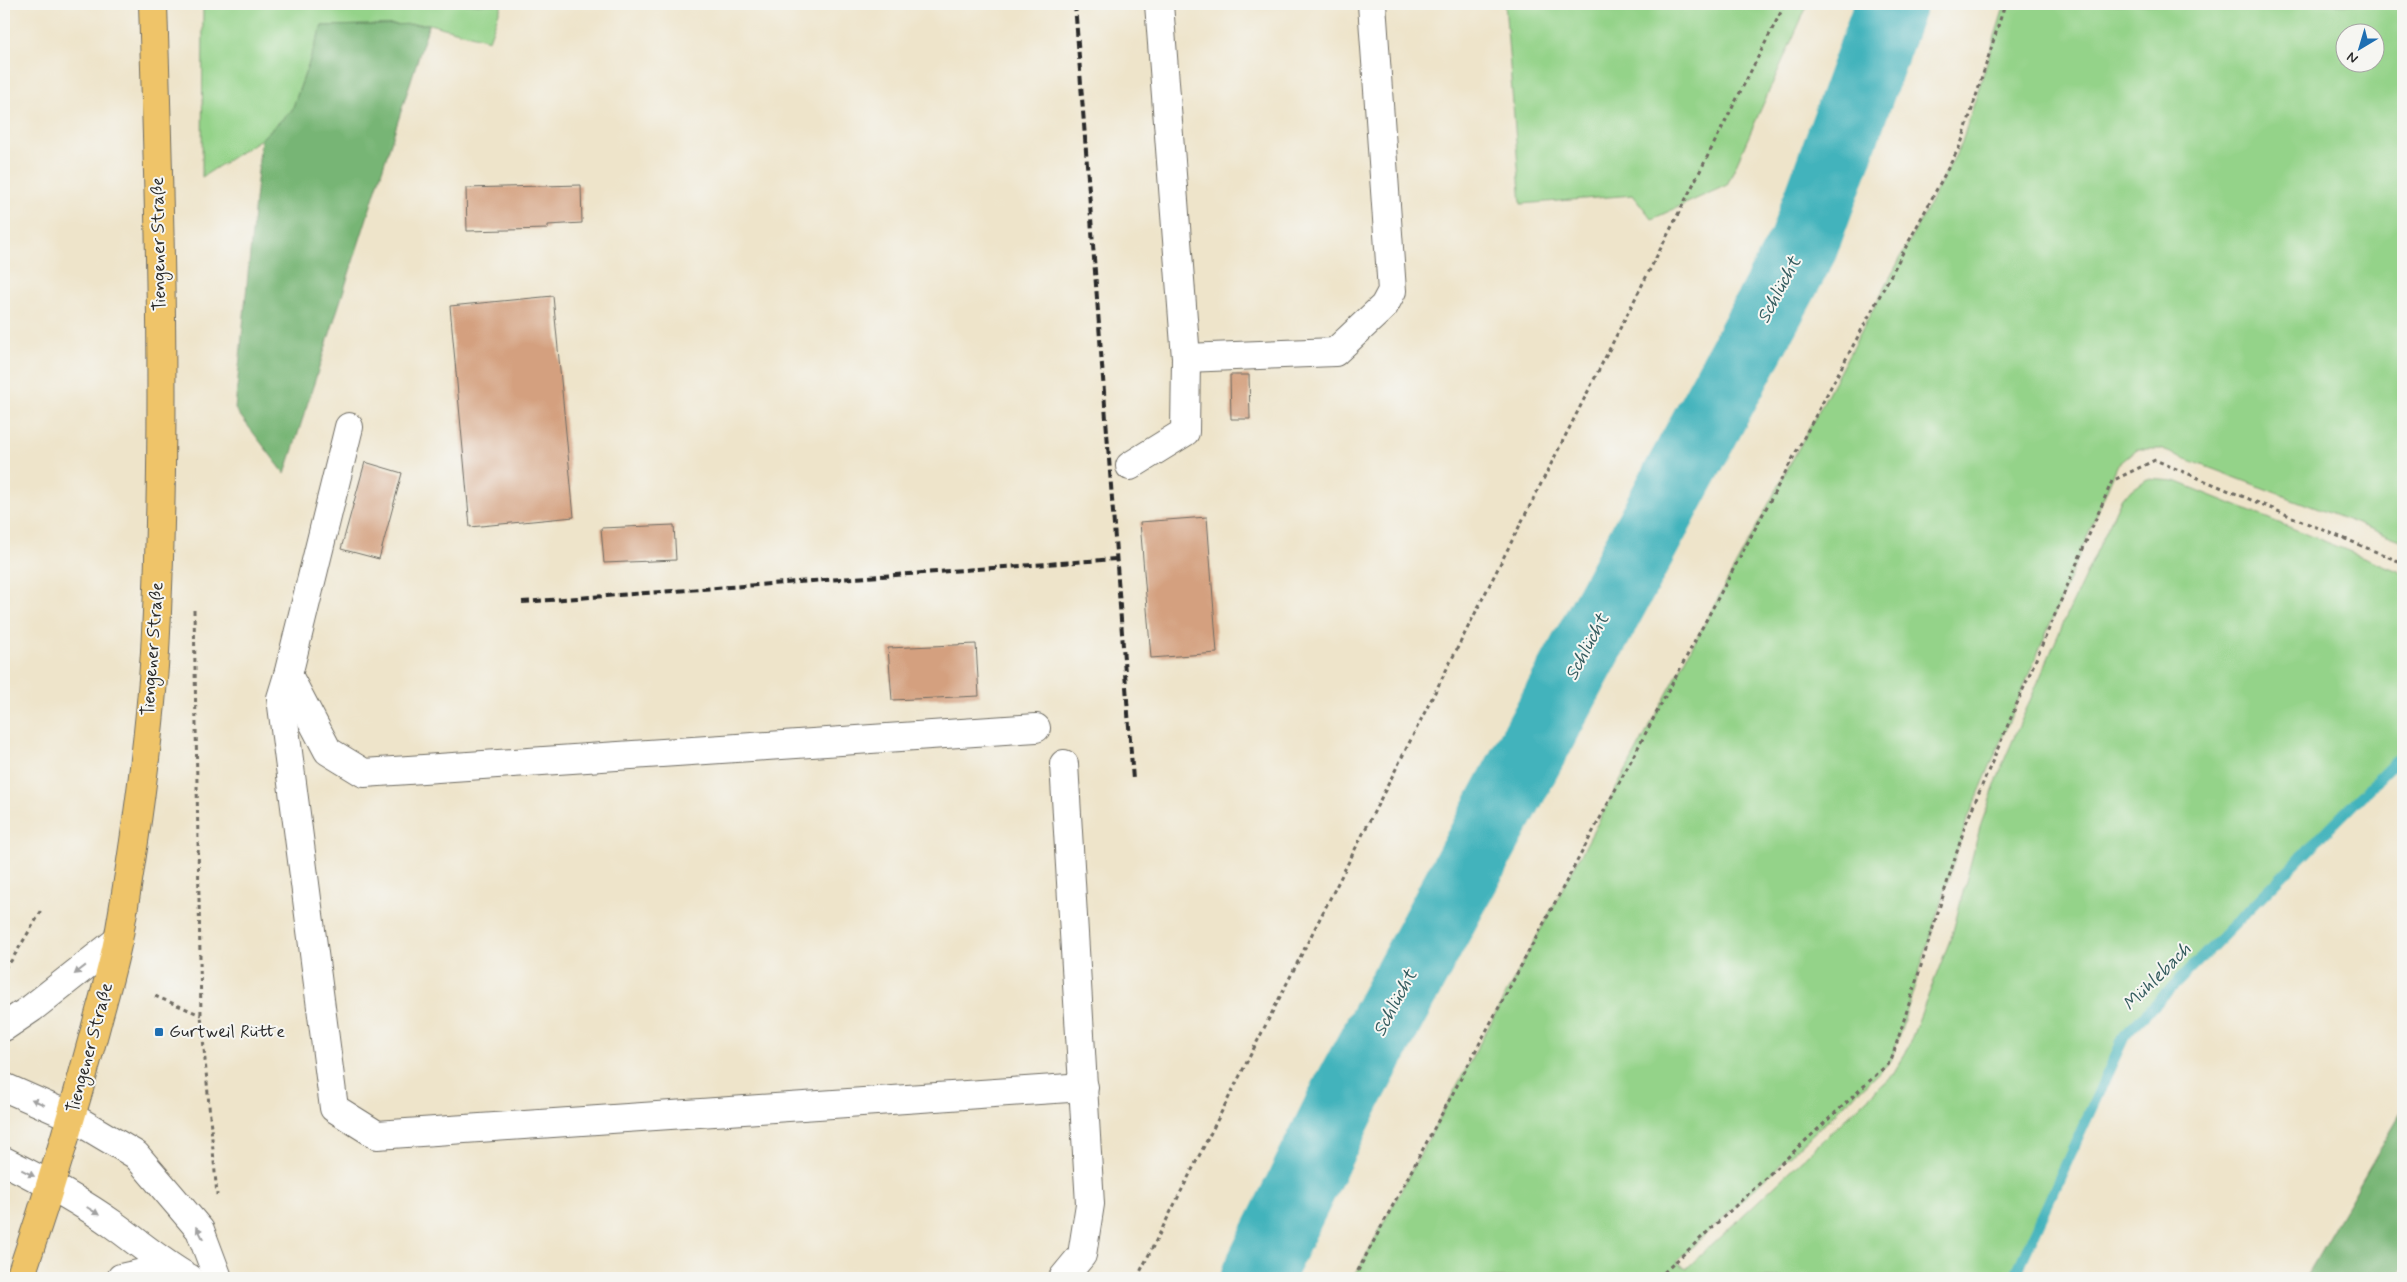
<svg xmlns="http://www.w3.org/2000/svg" width="2407" height="1282" viewBox="0 0 2407 1282" font-family="Mynerve,sans-serif">
	<style>
		.green { fill: #94d389; stroke: #607f5a; fill-rule: evenodd }
		.forest { fill: #77b575; stroke: #517050 }
		.lines { fill: none; stroke-linecap: round; stroke-linejoin: round }
		.stream { stroke: #43b3bc; stroke-width: 11 }
		.river { stroke: #43b3bc; stroke-width: 71 }
		.building { fill: #d4a07f }
		.minor-casing { stroke: #6f6c63; stroke-width: 30 }
		.major-casing { stroke: #6f6c63; stroke-width: 30 }
		.path { stroke: #6f6c63; stroke-width: 3; stroke-dasharray: 4 4; stroke-linecap: butt }
		.minor { stroke: #fff; stroke-width: 28 }
		.major { stroke: #efc469; stroke-width: 28 }
		.rail { stroke: #2b2b2b; stroke-width: 4; stroke-dasharray: 8 4; stroke-linecap: butt }
		.oneway { fill: #a0a0a0 }
		.poi-dot { fill: #1f6fb2; stroke: #f6f6f2; stroke-width: 2 }
		.labels { text-anchor: middle; dominant-baseline: central; stroke-width: 4; stroke-linejoin: round; paint-order: stroke }
		.street-label { font-size: 18px; fill: #2b2b2b; stroke: #f6f6f2 }
		.poi-label { font-size: 18px; fill: #2b2b2b; stroke: #f6f6f2; text-anchor: start }
		.water-label { font-size: 19px; font-style: italic; fill: #335b5e; stroke: #f6f6f2 }
	</style>
	<rect width="100%" height="100%" fill="#f6f6f2"/>
	<filter id="ink" filterUnits="userSpaceOnUse"><feTurbulence type="fractalNoise" baseFrequency=".02" numOctaves="2"/><feDisplacementMap in="SourceGraphic" scale="10" xChannelSelector="R" yChannelSelector="G"/><feConvolveMatrix kernelMatrix="1 2 1 2 8 2 1 2 1" color-interpolation-filters="sRGB"/></filter>
	<filter id="wash" filterUnits="userSpaceOnUse"><feTurbulence type="fractalNoise" baseFrequency=".0096" numOctaves="4" result="noise"/><feDisplacementMap in="SourceGraphic" scale="20" xChannelSelector="R" yChannelSelector="G"/><feGaussianBlur stdDeviation="1.12" result="paint"/><feColorMatrix in="noise" values="0 0 0 0 0 0 0 0 0 0 0 0 0 0 0 0 0 1.4 0 .05"/><feComposite in="paint" operator="in"/></filter>
	<g filter="url(#wash)">
		<rect width="100%" height="100%" fill="#eee4ca"/>
		<!-- green -->
		<g class="green">
			<polygon points="203,4 502,4 489,40 429,24 322,26 292,110 261,139 202,177"/>
			<polygon points="1505,4 1808,4 1727,185 1652,219 1633,195 1521,204"/>
			<path d="M2005,4h398v537l-243,-92h-23l-20,17 -151,357 -75,238 -215,201 11,6 206,-194 13,-22 46,-117 28,-108 23,-64 63,-146 56,-120 25,-18 28,2 228,92v181l-278,281 -111,243h-660l607,-1133zM2374,32v30h-30v-30z"/>
		</g>
		<!-- forest -->
		<g class="forest">
			<polygon points="429,24 285,474 235,409 261,139 292,110 322,26"/>
			<polygon points="2403,1109 2403,1268 2397,1278 2305,1278"/>
		</g>
		<g class="lines">
			<!-- stream -->
			<polyline class="stream" points="2014,1278 2125,1035 2403,754"/>
			<!-- river -->
			<polyline class="river" points="1256,1278 1348,1091 1803,245 1891,4"/>
		</g>
		<g id="blocks">
			<!-- building -->
			<g class="building">
				<polygon points="581,185 582,223 548,225 548,229 467,231 466,188"/>
				<polygon points="553,296 574,517 470,527 450,306"/>
				<polygon points="1230,375 1249,375 1250,419 1231,419"/>
				<polygon points="365,462 402,473 379,559 341,549"/>
				<polygon points="1207,517 1217,653 1151,658 1140,522"/>
				<polygon points="674,525 676,560 604,563 601,528"/>
				<polygon points="976,644 979,696 892,700 888,648"/>
			</g>
		</g>
	</g>
	<g filter="url(#ink)">
		<use href="#blocks" fill-opacity="0" stroke="#6f6c63" stroke-width="1"/>
		<g class="lines">
			<defs>
				<g id="minor">
					<polyline points="1186,358 1335,352 1384,306 1392,291 1372,4"/>
					<polyline points="349,427 288,675 328,751 364,773 1036,728"/>
					<polyline points="1130,466 1185,432 1186,358 1159,4"/>
					<polyline points="288,675 281,698 334,1108 377,1135 1084,1087"/>
					<polyline points="4,1027 32,1008 118,940"/>
					<polyline points="4,1087 72,1117 136,1155 200,1230 218,1278"/>
					<path d="M4,1161c38,19 75,39 110,64 25,18 48,38 75,53"/>
					<polyline points="121,1278 170,1267"/>
					<polyline points="1063,1278 1082,1255 1090,1204 1064,764"/>
				</g>
				<path id="major" d="M20,1278c28,-82 53,-164 75,-248 8,-31 18,-63 24,-95 16,-93 30,-188 36,-283 12,-215 5,-432 -2,-648"/>
			</defs>
			<!-- minor casing -->
			<use href="#minor" class="minor-casing"/>
			<!-- major casing -->
			<use href="#major" class="major-casing"/>
			<!-- path -->
			<g class="path">
				<polyline points="194,610 201,1015 217,1195"/>
				<polyline points="4,968 11,961 42,910"/>
				<polyline points="155,996 201,1015"/>
				<polyline points="1137,1278 1785,4"/>
				<polyline points="1354,1278 1961,144 2005,4"/>
				<polyline points="1658,1278 1891,1061 1966,823 2112,481 2155,460 2403,563"/>
			</g>
			<!-- minor -->
			<use href="#minor" class="minor"/>
			<!-- major -->
			<use href="#major" class="major"/>
			<!-- rail -->
			<g class="rail">
				<polyline points="1075,4 1133,780"/>
				<polyline points="522,602 1116,559"/>
			</g>
		</g>
		<!-- one-way arrows -->
		<defs><path id="oneway-solid" d="M-6-.8H1V-3.2L6.5 0L1 3.2V.8H-6Z" transform="scale(1.25)"/></defs>
		<g class="oneway">
			<use href="#oneway-solid" transform="translate(80 970) rotate(142)"/>
			<use href="#oneway-solid" transform="translate(38 1102) rotate(-156)"/>
			<use href="#oneway-solid" transform="translate(28 1173) rotate(27)"/>
			<use href="#oneway-solid" transform="translate(93 1211) rotate(32)"/>
			<use href="#oneway-solid" transform="translate(200 1233) rotate(-117)"/>
		</g>
	</g>
	<!-- markers -->
	<rect class="poi-dot" x="154" y="1027" width="10" height="10" rx="2.5"/>
	<g class="labels">
		<!-- street labels -->
		<g class="street-label">
			<text transform="translate(159 244) rotate(-91)">Tiengener Straße</text>
			<text transform="translate(153 649) rotate(-86)">Tiengener Straße</text>
			<text transform="translate(90 1048) rotate(-75)">Tiengener Straße</text>
		</g>
		<!-- poi labels -->
		<g class="poi-label">
			<text x="169" y="1032">Gurtweil Rütte</text>
		</g>
		<!-- water labels -->
		<g class="water-label">
			<text transform="translate(1779 290) rotate(-62)">Schlücht</text>
			<text transform="translate(1587 647) rotate(-62)">Schlücht</text>
			<text transform="translate(2157 977) rotate(-45)">Mühlebach</text>
			<text transform="translate(1395 1003) rotate(-62)">Schlücht</text>
		</g>
	</g>
	<!-- margin -->
	<rect width="2407" height="1282" fill="none" stroke="#f6f6f2" stroke-width="20"/>
	<!-- north arrow -->
	<g transform="translate(2360 48) rotate(218)"><circle r="24" fill="#f6f6f2" stroke="#a5a5a2"/>
	<path d="M0-4L9 19L0 12L-9 19Z" fill="#1f6fb2"/>
	<text y="-8" font-size="14" font-weight="bold" text-anchor="middle" fill="#2b2b2b">N</text>
	</g>
</svg>
